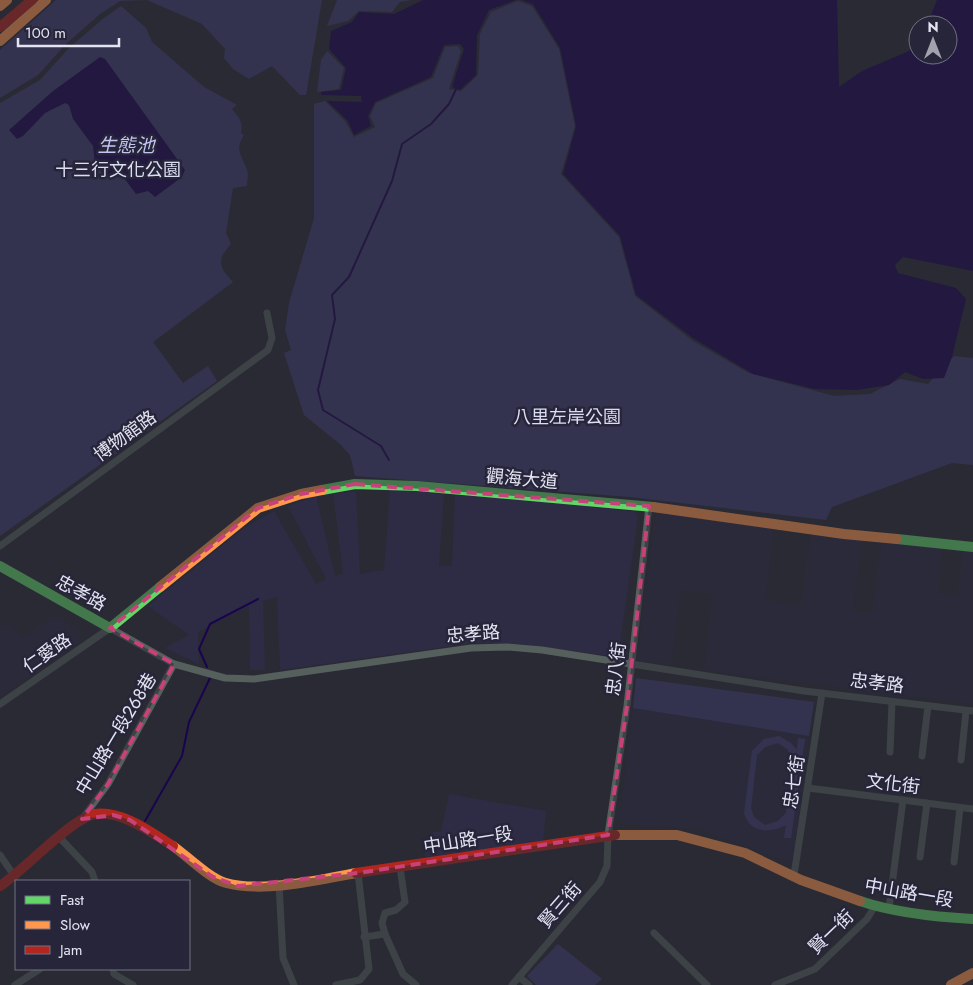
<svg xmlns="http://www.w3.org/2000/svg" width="973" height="985" viewBox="0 0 973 985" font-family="Jost,'Noto Sans TC',sans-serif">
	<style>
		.built { fill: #2d2c44 }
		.green { fill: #413e6f; fill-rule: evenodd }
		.water { fill: #1b044e }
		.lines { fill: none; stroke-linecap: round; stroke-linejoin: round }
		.stream { stroke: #1b044e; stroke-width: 2 }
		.street { stroke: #555f5c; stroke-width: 7 }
		.fast { stroke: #63d668; stroke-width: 10 }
		.slow { stroke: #ff974d; stroke-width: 10 }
		.jam { stroke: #b3261e; stroke-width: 10 }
		.marked { fill: none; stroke: #c94179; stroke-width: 4; stroke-dasharray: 10 6; stroke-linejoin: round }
		.labels { text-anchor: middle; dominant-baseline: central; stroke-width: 5; stroke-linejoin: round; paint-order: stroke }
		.park-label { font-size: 18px; fill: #dcddf4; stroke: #26253a }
		.street-label { font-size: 18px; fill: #e3e3f1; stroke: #26253a }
		.water-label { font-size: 19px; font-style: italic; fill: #c3c4f1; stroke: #26253a }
	</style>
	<rect width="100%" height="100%" fill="#2a2a35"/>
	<!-- built -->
	<g class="built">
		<polygon points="390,489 444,494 439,566 452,566 455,495 536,500 635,512 638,517 618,657 519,644 473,643 280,670 277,597 263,601 265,670 250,670 249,606 198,632 199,664 165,648 189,635 148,606 244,528 274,511 316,584 326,579 288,506 316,496 335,576 343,573 333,494 356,491 360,574 384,570"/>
		<polygon points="656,512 774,527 765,600 801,605 811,533 862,539 853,610 872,613 882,541 943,548 938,594 958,596 963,551 973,552 973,704 704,670 713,594 681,590 671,664 637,660"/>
		<polygon points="56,615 75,628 81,640 0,696 0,628 9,622 22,638"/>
		<polygon points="633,708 809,736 793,860 789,862 699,829 619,823"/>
		<polygon points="449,794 546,811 543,842 427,857 424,855 433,832 441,832"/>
	</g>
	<!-- green -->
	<g class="green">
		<polygon points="56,0 322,0 306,95 300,95 272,66 249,79 233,69 224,58 225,49 202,24 147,0 120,1 100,14 66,44 38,75 0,98 0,50"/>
		<polygon points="337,0 411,0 400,2 392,12 359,11 348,21 327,26"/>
		<polygon points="518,1 532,6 559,49 575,126 561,174 619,237 635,296 693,341 749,373 834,396 870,394 900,379 928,384 954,356 973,358 973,465 952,463 832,507 826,520 630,497 355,476 350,455 341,445 304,415 284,353 291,350 285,330 289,303 314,218 314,104 325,101 345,121 354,137 375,127 370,116 376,103 433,78 445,47 458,46 461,51 449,89 461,91 478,75 480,34 491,12"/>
		<path d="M121,6l25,22 6,14 52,45 33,18 -5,4c7,8 11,13 9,24l3,2c-10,15 -2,20 3,35 2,5 0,11 0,16l-14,2 -7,45 5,11c-15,16 -12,23 2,38l-80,60 30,41 25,-17 9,15 -217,155v-433l40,-23 29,-32 35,-30z"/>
		<polygon points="327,51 344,68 339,89 317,92 321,60"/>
		<polygon points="636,678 814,702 809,736 633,708"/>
		<path d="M779,736l12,7 6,7 1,-12 7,1 -14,99h-7l2,-13c-15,8 -36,9 -42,-12l8,-62 12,-12zM778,743l9,6 6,12 -7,52 -8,8 -13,4 -11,-8 -3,-9 6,-53 8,-8z"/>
		<polygon points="558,944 602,979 595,985 536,985 527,976"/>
	</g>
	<!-- water -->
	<g class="water">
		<polygon points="423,0 516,0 489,10 477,35 476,75 460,90 452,87 464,49 460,44 444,45 431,77 375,102 368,116 371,126 354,135 348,121 327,101 362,102 361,96 321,95 321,92 341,90 346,68 329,49 331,31 352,22 359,12 394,14"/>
		<polygon points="521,0 837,0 839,87 862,71 909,51 918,41 918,55 948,55 948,25 927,25 937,0 973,0 973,271 903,257 895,265 898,273 956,288 966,299 952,357 944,378 923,379 905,372 889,385 857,390 815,389 753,374 693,338 636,295 620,236 563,174 576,126 560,48 533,4"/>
		<polygon points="100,57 105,59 185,170 182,177 155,197 148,191 136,194 124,178 104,175 95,163 93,146 73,119 69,105 65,103 45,113 23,136 17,139 9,130 53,91"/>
	</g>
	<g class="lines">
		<!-- stream -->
		<g class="stream">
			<polyline points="389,460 381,446 323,410 318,390 335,319 332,295 349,277 392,181 402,144 431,124 449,104 457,87"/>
			<polyline points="207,667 199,649 210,624 258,599"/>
			<polyline points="145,821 182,756 189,722 211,676"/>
		</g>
		<!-- street -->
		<g class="street">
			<polyline points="0,546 268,350 272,338 267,313"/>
			<polyline points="0,704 110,628 174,664 225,678 254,679 471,648 507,647 542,650 804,691 973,711"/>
			<polyline points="890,752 892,702"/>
			<polyline points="922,756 928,706"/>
			<polyline points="961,760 966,711"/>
			<polyline points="808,788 973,809"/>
			<polyline points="82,819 108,784 174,664"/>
			<polyline points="60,838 92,872 95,881"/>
			<polyline points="0,855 15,877"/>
			<polyline points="920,857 927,803"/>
			<polyline points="954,862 960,808"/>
			<polyline points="400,867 405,902 396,910 385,913 382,923 385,934 403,974 416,985"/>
			<polyline points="794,875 822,693"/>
			<polyline points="279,884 283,958 294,985"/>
			<polyline points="889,908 903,800"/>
			<polyline points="654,933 707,985"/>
			<polyline points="364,937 385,934"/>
			<polyline points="113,969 114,974 133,985"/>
			<polyline points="519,977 529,985"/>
			<polyline points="15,985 40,969"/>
			<polyline points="336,985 360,980 369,969 358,873"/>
			<polyline points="512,985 600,882 607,866 608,835 627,706 649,506"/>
			<polyline points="775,985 815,969 867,919 875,906"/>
		</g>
		<!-- fast -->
		<g class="fast">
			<polyline points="322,490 355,484 417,486 653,507"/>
			<polyline points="897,539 973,547"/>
			<polyline points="0,566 110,628 160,587"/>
			<path d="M860,901c35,12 76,16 113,18"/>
		</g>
		<!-- slow -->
		<g class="slow">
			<polyline points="0,6 7,0"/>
			<polyline points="0,41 46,0"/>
			<polyline points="653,507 844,534 897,539"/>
			<polyline points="160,587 258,508 301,494 322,490"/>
			<polyline points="615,835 677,835 745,853 801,880 860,901"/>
			<path d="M173,846c14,10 37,33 53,37 37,10 93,-3 130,-10"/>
			<polyline points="951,985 973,973"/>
		</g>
		<!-- jam -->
		<g class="jam">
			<polyline points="0,27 32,0"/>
			<polyline points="356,873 615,835"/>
			<path d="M0,886c24,-16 72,-68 95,-72 27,-4 57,19 78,32"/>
		</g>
	</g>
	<!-- marked area -->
	<path d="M0 0H973V985H0ZM355,484l294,22 -22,200 -19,129 -250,38 -120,13 -25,-9 -83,-57 -17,-5 -31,4 26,-35 66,-120 -64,-36 148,-120 43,-14z" fill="#2a2a35" fill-opacity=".55" fill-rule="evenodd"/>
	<path class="marked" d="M355,484l294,22 -22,200 -19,129 -250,38 -120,13 -25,-9 -83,-57 -17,-5 -31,4 26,-35 66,-120 -64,-36 148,-120 43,-14z"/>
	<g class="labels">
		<!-- park labels -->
		<g class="park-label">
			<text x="118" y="170">十三行文化公園</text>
			<text x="567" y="417">八里左岸公園</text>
		</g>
		<!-- street labels -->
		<g class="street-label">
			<text transform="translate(125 436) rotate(-36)">博物館路</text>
			<text transform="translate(522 479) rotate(5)">觀海大道</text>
			<text transform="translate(81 593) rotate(29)">忠孝路</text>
			<text transform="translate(473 634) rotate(-5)">忠孝路</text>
			<text transform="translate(47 653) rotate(-35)">仁愛路</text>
			<text transform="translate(616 669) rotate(-83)">忠八街</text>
			<text transform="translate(877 683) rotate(7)">忠孝路</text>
			<text transform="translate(116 734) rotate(-59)">中山路一段268巷</text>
			<text transform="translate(794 782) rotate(-81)">忠七街</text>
			<text transform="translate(893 784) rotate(7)">文化街</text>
			<text transform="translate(468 840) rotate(-9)">中山路一段</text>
			<text transform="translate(909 893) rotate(10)">中山路一段</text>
			<text transform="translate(560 905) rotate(-49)">賢三街</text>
			<text transform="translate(831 932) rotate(-44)">賢一街</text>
		</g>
		<!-- water labels -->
		<g class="water-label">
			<text x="126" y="145">生態池</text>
		</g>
	</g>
	<!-- legend -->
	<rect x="15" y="880" width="175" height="90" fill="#26253a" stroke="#727183"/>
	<rect x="25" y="896" width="25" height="8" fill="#63d668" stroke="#727183"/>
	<text x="60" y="905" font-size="15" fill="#e3e3f1">Fast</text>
	<rect x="25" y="921" width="25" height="8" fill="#ff974d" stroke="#727183"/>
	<text x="60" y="930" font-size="15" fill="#e3e3f1">Slow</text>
	<rect x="25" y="946" width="25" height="8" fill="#b3261e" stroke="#727183"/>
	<text x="60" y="955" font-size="15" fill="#e3e3f1">Jam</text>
	<!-- north arrow -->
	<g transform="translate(933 40)"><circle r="24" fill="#26253a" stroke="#727183"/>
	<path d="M0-4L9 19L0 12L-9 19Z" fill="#a2a2af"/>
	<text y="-8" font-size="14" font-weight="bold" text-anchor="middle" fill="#e3e3f1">N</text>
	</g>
	<!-- scale -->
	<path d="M18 38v8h101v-8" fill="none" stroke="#e3e3f1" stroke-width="2.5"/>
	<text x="25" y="38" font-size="15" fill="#e3e3f1" stroke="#26253a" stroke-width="4" paint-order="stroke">100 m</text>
</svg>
